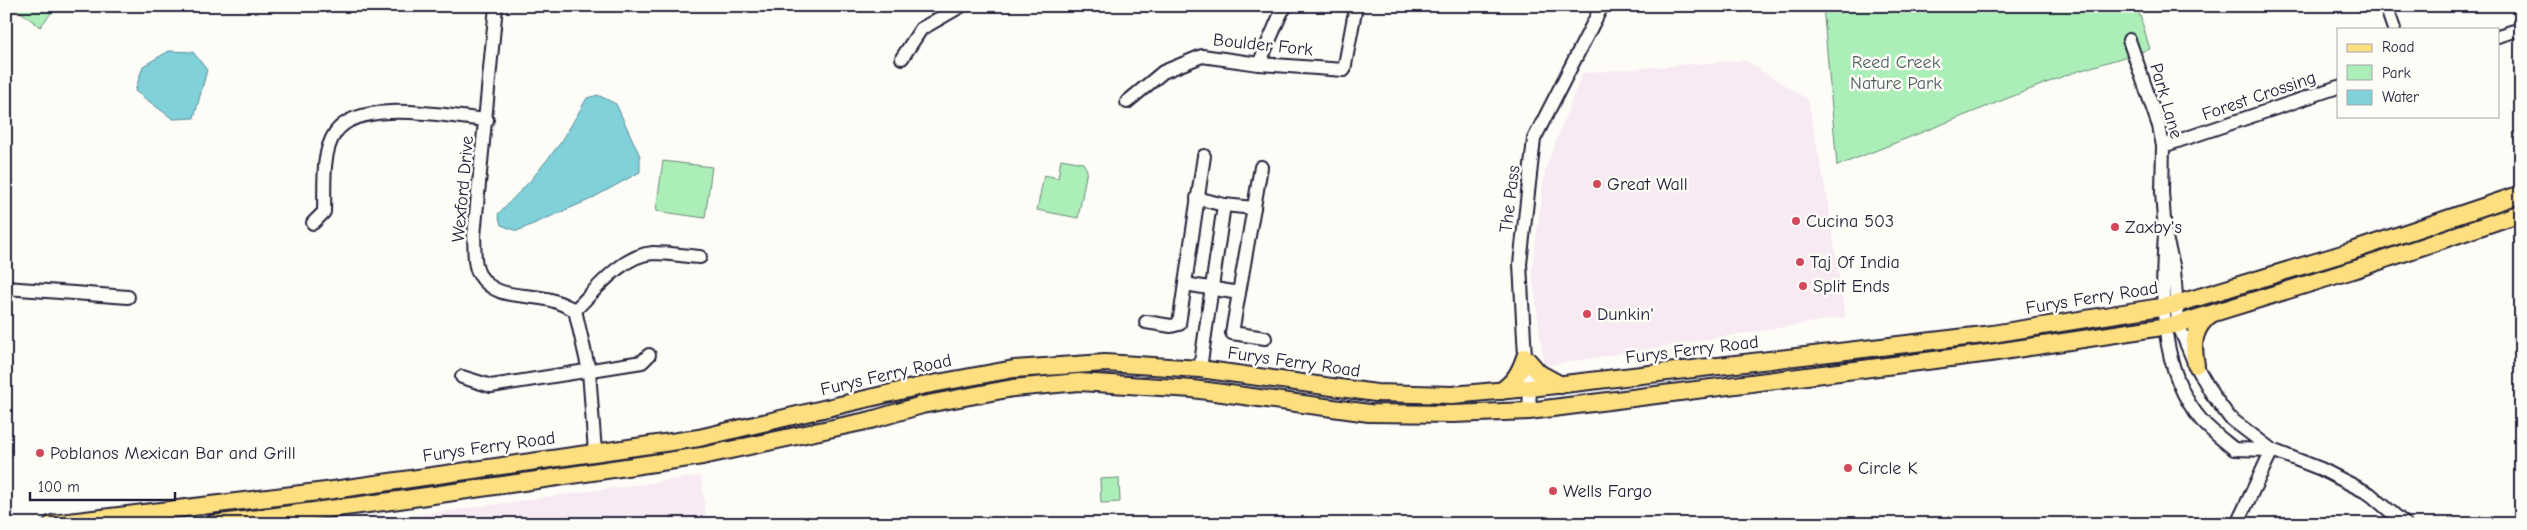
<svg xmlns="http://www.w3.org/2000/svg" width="2527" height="530" viewBox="0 0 2527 530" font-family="'Comic Neue',sans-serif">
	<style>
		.built { fill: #f7eaf2 }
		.green { fill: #aceeb7; stroke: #678879 }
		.water { fill: #80d1d9; stroke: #5a8b9a }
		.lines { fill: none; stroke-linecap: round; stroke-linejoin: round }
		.minor-casing { stroke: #22223b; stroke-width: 16 }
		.major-casing { stroke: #22223b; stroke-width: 20 }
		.minor { stroke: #fdfcf7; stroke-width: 12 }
		.major { stroke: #fedf80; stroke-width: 16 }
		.poi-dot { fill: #d1495b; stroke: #fdfcf7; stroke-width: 2 }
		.labels { text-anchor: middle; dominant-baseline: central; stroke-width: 5; stroke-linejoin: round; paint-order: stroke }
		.street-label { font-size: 18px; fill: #22223b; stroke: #fdfcf7 }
		.park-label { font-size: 18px; fill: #4b5f60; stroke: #fdfcf7 }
		.poi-label { font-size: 18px; fill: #22223b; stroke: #fdfcf7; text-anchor: start }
	</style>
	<rect width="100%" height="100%" fill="#fdfcf7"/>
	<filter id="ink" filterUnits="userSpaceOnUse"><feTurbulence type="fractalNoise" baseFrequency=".02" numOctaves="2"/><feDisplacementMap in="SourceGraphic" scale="10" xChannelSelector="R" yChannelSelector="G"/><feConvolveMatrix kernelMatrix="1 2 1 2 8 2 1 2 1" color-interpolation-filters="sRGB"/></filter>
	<g filter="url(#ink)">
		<!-- built -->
		<g class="built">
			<polygon points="1745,60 1808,100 1827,198 1845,317 1544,366 1532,271 1545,171 1582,73"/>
			<polygon points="701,476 707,524 352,524"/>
		</g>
		<!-- green -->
		<g class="green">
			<polygon points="13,6 57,6 40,27"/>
			<polygon points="1823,6 2137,6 2150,49 2069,74 1837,166"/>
			<polygon points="1061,159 1083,163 1087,170 1078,218 1037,210 1044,175 1058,178"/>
			<polygon points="663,161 712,167 705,218 656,211"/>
			<polygon points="1119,478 1120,502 1101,503 1100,479"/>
		</g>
		<!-- water -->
		<g class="water">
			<polygon points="169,51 193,52 207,70 194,118 173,119 135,91 143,66"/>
			<polygon points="598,95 616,104 640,156 640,172 589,200 517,231 501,225 498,214 531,180 562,141 587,98"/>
		</g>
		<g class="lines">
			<defs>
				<g id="minor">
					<path d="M496,6l-22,230c1,11 -1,28 5,38 17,28 49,18 75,27 7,2 14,6 21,9l14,61 6,81"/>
					<polyline points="2386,6 2394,29"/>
					<polyline points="2498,36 2521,29"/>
					<polyline points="2129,40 2159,126 2163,146 2162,192 2165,234"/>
					<polyline points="902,58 921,29 961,6"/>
					<polyline points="1259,64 1281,13 1286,6"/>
					<polyline points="1127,102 1163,72 1202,56 1259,64 1344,70 1356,6"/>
					<polyline points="2163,146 2338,87"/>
					<polyline points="1261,167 1232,333 1265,338"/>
					<polyline points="1197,198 1224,205 1254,208"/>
					<path d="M313,223l11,-11c1,-24 -3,-58 11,-79 24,-36 115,-16 152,-13"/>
					<path d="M2165,234l9,35 4,55 16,38 18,32 18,24 42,32 -38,-1c-11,-9 -23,-18 -32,-28 -43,-50 -41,-125 -37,-187z"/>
					<polyline points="1185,284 1239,293"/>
					<polyline points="6,288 128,297"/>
					<path d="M575,310c21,-20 47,-55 78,-57 16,0 32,3 47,4"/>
					<polyline points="1146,322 1171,326 1179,324 1204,156"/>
					<polyline points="1200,369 1224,205"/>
					<polyline points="462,377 491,386 642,362 649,355"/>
					<polyline points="1529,411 1530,388 1525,357 1520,264 1534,139 1602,6"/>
					<polyline points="2237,524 2272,450 2321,469 2370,494 2405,524"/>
				</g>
				<g id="major">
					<path d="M2196,365c-4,-22 -3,-37 15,-51"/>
					<path d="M1501,391c14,-10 19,-19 24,-34l14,16 22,12"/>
					<polyline points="52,524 326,491 699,438 921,386 1014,369 1105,363 1200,369 1376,393 1452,395 1530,388 1992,334 2173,305 2352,251 2521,194"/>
					<polyline points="213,524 399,500 702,456 871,420 922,405 1013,388 1079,382 1193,389 1369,413 1453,414 1529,411 1990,353 2175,325 2356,269 2521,213"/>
				</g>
			</defs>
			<!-- minor casing -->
			<use href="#minor" class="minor-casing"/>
			<!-- major casing -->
			<use href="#major" class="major-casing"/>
			<!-- minor -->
			<use href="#minor" class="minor"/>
			<!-- major -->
			<use href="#major" class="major"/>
		</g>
	</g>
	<!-- markers -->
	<g class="poi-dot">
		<circle cx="1597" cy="184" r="5"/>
		<circle cx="1796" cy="221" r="5"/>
		<circle cx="2115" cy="227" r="5"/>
		<circle cx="1800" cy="262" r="5"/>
		<circle cx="1803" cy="286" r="5"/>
		<circle cx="1587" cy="314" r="5"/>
		<circle cx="40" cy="453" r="5"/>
		<circle cx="1848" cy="468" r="5"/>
		<circle cx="1553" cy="491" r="5"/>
	</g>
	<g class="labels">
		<!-- street labels -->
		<g class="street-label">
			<text transform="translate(1263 45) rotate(6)">Boulder Fork</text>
			<text transform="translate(2259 96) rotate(-19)">Forest Crossing</text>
			<text transform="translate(2166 101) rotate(74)">Park Lane</text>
			<text transform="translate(463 189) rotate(-85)">Wexford Drive</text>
			<text transform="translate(1510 199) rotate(-83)">The Pass</text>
			<text transform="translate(2092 298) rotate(-9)">Furys Ferry Road</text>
			<text transform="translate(1692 350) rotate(-7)">Furys Ferry Road</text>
			<text transform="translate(1294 362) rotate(8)">Furys Ferry Road</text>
			<text transform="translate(886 375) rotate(-13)">Furys Ferry Road</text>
			<text transform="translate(489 447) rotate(-8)">Furys Ferry Road</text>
		</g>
		<!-- park labels -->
		<g class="park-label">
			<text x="1896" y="62">Reed Creek<tspan x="1896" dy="21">Nature Park</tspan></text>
		</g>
		<!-- poi labels -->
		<g class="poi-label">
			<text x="1607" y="184">Great Wall</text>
			<text x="1806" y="221">Cucina 503</text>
			<text x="2125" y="227">Zaxby's</text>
			<text x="1810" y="262">Taj Of India</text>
			<text x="1813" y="286">Split Ends</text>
			<text x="1597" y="314">Dunkin'</text>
			<text x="50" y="453">Poblanos Mexican Bar and Grill</text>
			<text x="1858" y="468">Circle K</text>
			<text x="1563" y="491">Wells Fargo</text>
		</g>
	</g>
	<!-- margin -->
	<rect width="2527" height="530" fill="none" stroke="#fdfcf7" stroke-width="25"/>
	<rect x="12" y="12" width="2502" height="505" fill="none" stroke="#22223b" stroke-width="2" filter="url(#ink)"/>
	<!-- legend -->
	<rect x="2337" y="28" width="162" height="90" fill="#fdfcf7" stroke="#a5a5ac"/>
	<rect x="2347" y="44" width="25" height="8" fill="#fedf80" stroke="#a5a5ac"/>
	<text x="2382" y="52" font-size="15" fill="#22223b">Road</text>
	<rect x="2347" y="65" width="25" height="15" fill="#aceeb7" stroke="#a5a5ac"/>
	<text x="2382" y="78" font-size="15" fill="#22223b">Park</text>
	<rect x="2347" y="90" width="25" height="15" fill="#80d1d9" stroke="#a5a5ac"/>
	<text x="2382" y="102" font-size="15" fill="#22223b">Water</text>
	<!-- scale -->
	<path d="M30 492v8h145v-8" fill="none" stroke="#22223b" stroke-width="2.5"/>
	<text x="38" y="492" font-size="15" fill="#22223b" stroke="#fdfcf7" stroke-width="4" paint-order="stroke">100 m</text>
</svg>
